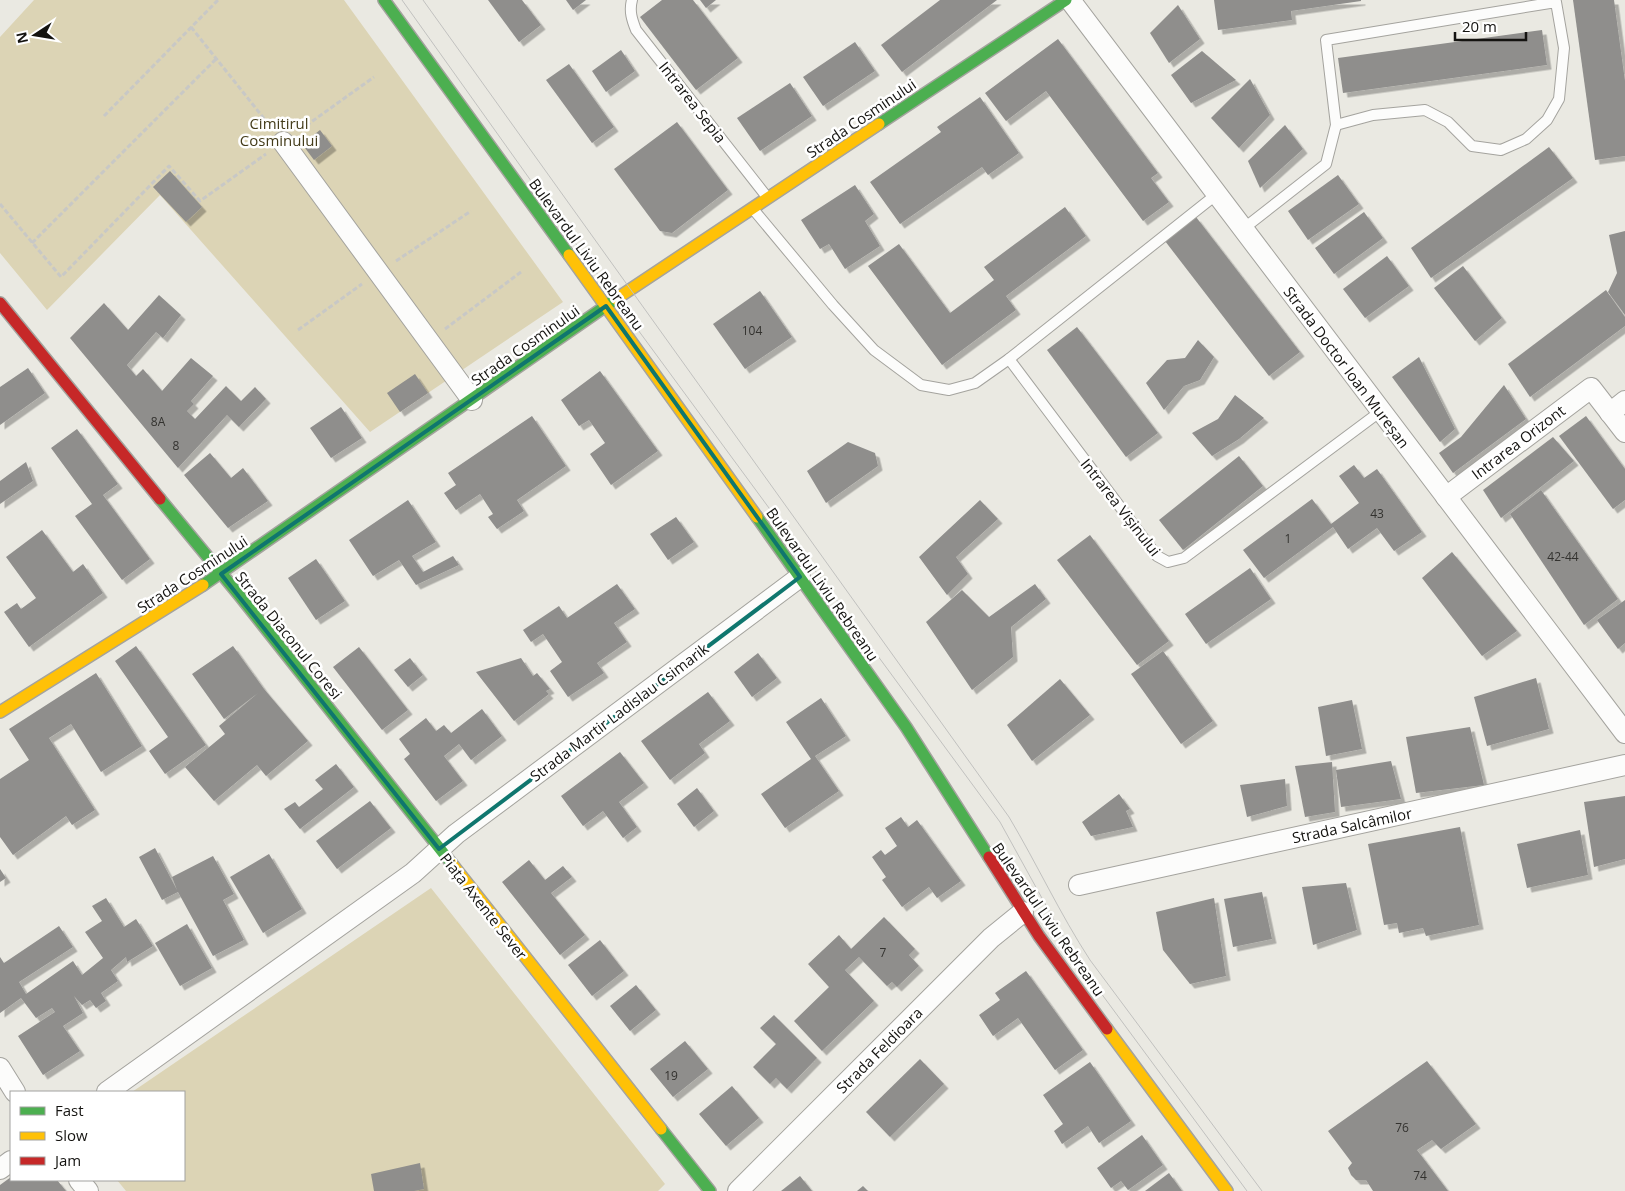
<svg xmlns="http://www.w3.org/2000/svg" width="1625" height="1191" viewBox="0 0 1625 1191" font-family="'Open Sans',sans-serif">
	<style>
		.green { fill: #dcd4b5 }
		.building { fill: #8f8e8c; filter: url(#shadow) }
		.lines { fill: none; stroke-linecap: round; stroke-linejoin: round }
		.lane-casing { stroke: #a4a39e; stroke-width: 12 }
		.street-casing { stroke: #a4a39e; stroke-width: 22 }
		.fast-casing { stroke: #a4a39e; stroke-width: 14 }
		.slow-casing { stroke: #a4a39e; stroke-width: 14 }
		.jam-casing { stroke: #a4a39e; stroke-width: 14 }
		.path { stroke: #c8c8c6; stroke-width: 3; stroke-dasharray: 5 2.5; stroke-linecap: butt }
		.lane { stroke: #fcfcfb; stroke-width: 10 }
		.street { stroke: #fcfcfb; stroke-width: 20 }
		.fast { stroke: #4caf50; stroke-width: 11 }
		.slow { stroke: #ffc107; stroke-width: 11 }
		.jam { stroke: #c62828; stroke-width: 11 }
		.tram { stroke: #c1c1bf; stroke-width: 1 }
		.marked { fill: none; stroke: #0f766e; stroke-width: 4; stroke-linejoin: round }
		.labels { text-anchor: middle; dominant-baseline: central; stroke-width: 5; stroke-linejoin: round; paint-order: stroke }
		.number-label { font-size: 12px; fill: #33322f }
		.street-label { font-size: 15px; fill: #141310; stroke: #fff }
		.park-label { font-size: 15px; fill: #443c1a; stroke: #fff }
	</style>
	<defs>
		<filter id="shadow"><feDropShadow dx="4.5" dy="4.5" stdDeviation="0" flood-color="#0004"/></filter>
	</defs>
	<rect width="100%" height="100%" fill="#eae9e2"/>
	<!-- green -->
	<g class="green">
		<polygon points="34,0 344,0 563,302 370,432 160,195 47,310 0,253 0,37"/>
		<polygon points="431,888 665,1184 658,1191 126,1191 117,1180 184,1180 184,1092 132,1092"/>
	</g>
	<!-- building -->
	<g class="building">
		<polygon points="488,0 522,0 541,25 519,42"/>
		<polygon points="566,0 586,0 573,10"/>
		<polygon points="662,0 693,0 738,58 696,90 640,17"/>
		<polygon points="700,0 716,0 706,8"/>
		<polygon points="940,0 997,0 902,72 881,45"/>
		<polygon points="1214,0 1361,0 1361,1 1291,11 1292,20 1218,30"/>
		<polygon points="1573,0 1614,0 1625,81 1625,156 1595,160"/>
		<polygon points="1178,5 1200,39 1169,63 1150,33"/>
		<polygon points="1542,30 1547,65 1343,93 1338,58"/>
		<polygon points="1058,39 1158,173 1151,178 1169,202 1143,221 1046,91 1006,121 985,93"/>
		<polygon points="855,42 875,71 823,106 803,77"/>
		<polygon points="621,50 635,71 606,92 592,71"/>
		<polygon points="1202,51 1236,80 1191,103 1171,75"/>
		<polygon points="569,64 614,127 592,143 546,80"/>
		<polygon points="1250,79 1270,115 1239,148 1211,118"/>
		<polygon points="790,83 812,116 760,151 737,118"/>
		<polygon points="980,97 1019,153 988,175 982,167 900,224 870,182 941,132 937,127"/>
		<polygon points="677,122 728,190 672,233 660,231 614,169"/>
		<polygon points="1285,125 1303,149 1260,188 1248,161"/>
		<polygon points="320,130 332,146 314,160 302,144"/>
		<polygon points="1549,147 1573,178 1431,278 1411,248"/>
		<polygon points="170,171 202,207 186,222 153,187"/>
		<polygon points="1338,175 1359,204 1308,240 1288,211"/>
		<polygon points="855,185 874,214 865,221 880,246 845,269 829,244 820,249 801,220"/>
		<polygon points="1065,207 1086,236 1006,296 1016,310 942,365 868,266 899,244 950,313 994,280 984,267"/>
		<polygon points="1364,212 1383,238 1334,274 1315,248"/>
		<polygon points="1196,217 1300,352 1269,376 1165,241"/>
		<polygon points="1625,231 1625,315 1608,292 1617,273 1609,235"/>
		<polygon points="1387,256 1409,286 1365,318 1343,289"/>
		<polygon points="1463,266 1502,318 1475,341 1434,288"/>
		<polygon points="1606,290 1625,317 1625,326 1530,397 1508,364"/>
		<polygon points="760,291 792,337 745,369 713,324"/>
		<polygon points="159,295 181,315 163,338 156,332 127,365 136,376 143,369 162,391 191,358 213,376 191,401 194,404 187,411 195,419 226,386 241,401 255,387 266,399 239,427 227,415 178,468 70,338 104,303 128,330"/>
		<polygon points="1077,327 1158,433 1126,457 1047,350"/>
		<polygon points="1198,340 1214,357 1200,380 1184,386 1164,410 1146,383 1167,360 1185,358"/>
		<polygon points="1419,357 1455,429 1440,442 1392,377"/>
		<polygon points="28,368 45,393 0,425 0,387"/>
		<polygon points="600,371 658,451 611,485 590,454 605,443 589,420 579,426 561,400"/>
		<polygon points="415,374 428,393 400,412 387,393"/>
		<polygon points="1504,385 1526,419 1453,473 1439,453 1461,437"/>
		<polygon points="1235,395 1264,418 1239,439 1212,456 1192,433 1218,419"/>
		<polygon points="341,407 362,438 331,458 310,428"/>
		<polygon points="532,416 566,466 517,500 524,511 497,529 488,517 493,514 480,494 456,510 444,493 456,485 448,473"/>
		<polygon points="1586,416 1625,469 1625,500 1613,509 1559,436"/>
		<polygon points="77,429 118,484 103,495 150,559 122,580 75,516 92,504 51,448"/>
		<polygon points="1553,437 1574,461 1501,518 1483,490"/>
		<polygon points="848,442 875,453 878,466 826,503 807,471"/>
		<polygon points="210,453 231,478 243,468 268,501 228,528 184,475"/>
		<polygon points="1239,456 1263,486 1183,550 1159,520"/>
		<polygon points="26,462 33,481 0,504 0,481"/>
		<polygon points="1354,465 1364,478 1377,469 1422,532 1394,551 1377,528 1348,549 1333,527 1264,578 1243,550 1312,499 1331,524 1359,503 1339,476"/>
		<polygon points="1541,490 1618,599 1584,625 1510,514"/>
		<polygon points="408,500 436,542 412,556 423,572 453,556 459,565 416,585 399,560 373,576 349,540"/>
		<polygon points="980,500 998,519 956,557 968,574 947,595 919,557"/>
		<polygon points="676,517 694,542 668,560 650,534"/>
		<polygon points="42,530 73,572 83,564 103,593 29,647 4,612 17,603 21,609 36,598 6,557"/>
		<polygon points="1090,535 1169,641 1137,665 1057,560"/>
		<polygon points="1452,552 1517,631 1482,656 1422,578"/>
		<polygon points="316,559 345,601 316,620 288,578"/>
		<polygon points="1250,568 1271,599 1206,644 1185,614"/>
		<polygon points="617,584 635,609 614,623 627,642 597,663 604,673 568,697 550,671 562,662 543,634 531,642 523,630 559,606 567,618"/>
		<polygon points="1035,584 1046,599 1011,627 1013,657 972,690 926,622 962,590 989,617"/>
		<polygon points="1625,600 1625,643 1618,649 1597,620"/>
		<polygon points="136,646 206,745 165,774 149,751 168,737 115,661"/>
		<polygon points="233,646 264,689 308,741 266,776 257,765 214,801 185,767 225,734 219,726 258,693 224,719 192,674"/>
		<polygon points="359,647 408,710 382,730 333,667"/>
		<polygon points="1163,651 1213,721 1181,744 1131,674"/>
		<polygon points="758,653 777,678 752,697 734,672"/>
		<polygon points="410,658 423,675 408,687 394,670"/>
		<polygon points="521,658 533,676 537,673 550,689 546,691 549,694 514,721 476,672"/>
		<polygon points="96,673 142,746 101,772 71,724 49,738 95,810 72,825 66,816 13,855 0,837 0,779 29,760 9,729"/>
		<polygon points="1536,678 1549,729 1487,746 1474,697"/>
		<polygon points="1060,679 1090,715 1032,761 1007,725"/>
		<polygon points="708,692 730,721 699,744 705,753 670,780 641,741"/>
		<polygon points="821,698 846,736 815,756 839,791 785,828 761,794 811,759 786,722"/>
		<polygon points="1352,700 1362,749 1326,756 1318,707"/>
		<polygon points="482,709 502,736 471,760 459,744 444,756 463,781 436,801 404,759 410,754 399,739 426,718 436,731 444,725 451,733"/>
		<polygon points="1470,727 1484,785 1416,793 1406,737"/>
		<polygon points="620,752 644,783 619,802 637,827 623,838 603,811 583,826 561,796"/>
		<polygon points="1391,761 1401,799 1341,807 1336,770"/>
		<polygon points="1332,762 1335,812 1305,817 1295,766"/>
		<polygon points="336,764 354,787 300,829 284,809 295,802 299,807 323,789 315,780"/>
		<polygon points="1285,779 1287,806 1247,817 1240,785"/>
		<polygon points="697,788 714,811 694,827 677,804"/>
		<polygon points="1119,794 1130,809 1126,811 1133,827 1091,836 1082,822"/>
		<polygon points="1625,796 1625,859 1594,867 1584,802"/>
		<polygon points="370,801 391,828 337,869 316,841"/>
		<polygon points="901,817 908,827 917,820 961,881 937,898 929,887 902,907 882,880 886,877 872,857 881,850 885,855 897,846 885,828"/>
		<polygon points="1460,827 1479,925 1426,936 1423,928 1399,933 1397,923 1384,925 1368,844"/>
		<polygon points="1580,830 1588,875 1527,888 1517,844"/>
		<polygon points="155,848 177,890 172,877 213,856 234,894 223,900 244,940 213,956 178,892 162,900 139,857"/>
		<polygon points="269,854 302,909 263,933 230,877"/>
		<polygon points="529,860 545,880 563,866 572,877 551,893 585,935 560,955 502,882"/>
		<polygon points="0,869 6,878 0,882"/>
		<polygon points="1346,883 1357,930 1313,945 1302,887"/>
		<polygon points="1262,892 1272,939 1233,947 1224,899"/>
		<polygon points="106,898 124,927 136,919 153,946 127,962 126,957 111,970 118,981 101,993 106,1001 96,1008 90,1000 82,1005 74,996 83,1013 63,1026 80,1051 43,1075 18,1036 55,1012 52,1008 36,1018 21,998 0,1013 0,957 4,963 59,926 73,947 19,982 26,994 73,961 82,975 103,958 85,932 102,921 92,906"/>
		<polygon points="1214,898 1226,976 1190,984 1163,950 1156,912"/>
		<polygon points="884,917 915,949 909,955 919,966 897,987 892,982 887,986 859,957 845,970 874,1001 822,1051 794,1021 829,987 808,964 839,935 851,949"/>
		<polygon points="187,924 212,968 180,986 155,943"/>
		<polygon points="600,940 624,971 592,996 568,965"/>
		<polygon points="1026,971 1083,1050 1055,1070 1018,1018 993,1036 979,1015 1000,1000 995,993"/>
		<polygon points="636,985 656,1010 630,1031 610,1006"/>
		<polygon points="774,1015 817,1058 787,1089 776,1078 770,1084 753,1067 776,1044 760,1028"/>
		<polygon points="685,1041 708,1069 673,1097 650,1069"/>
		<polygon points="920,1059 944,1084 890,1137 866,1112"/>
		<polygon points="1427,1061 1476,1124 1441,1149 1432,1140 1417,1150 1448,1191 1373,1191 1366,1180 1356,1180 1351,1175 1348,1168 1352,1163 1328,1131"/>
		<polygon points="1090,1062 1131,1121 1099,1143 1088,1126 1062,1144 1054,1131 1063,1124 1043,1095"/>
		<polygon points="732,1086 759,1118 726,1146 699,1114"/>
		<polygon points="1142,1135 1163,1165 1128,1190 1121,1181 1111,1188 1097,1168"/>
		<polygon points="420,1163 424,1189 414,1191 374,1191 371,1174"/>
		<polygon points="1169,1173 1182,1191 1145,1191"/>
		<polygon points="800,1176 812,1191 781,1191"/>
		<polygon points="11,1177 11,1180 57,1180 66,1191 0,1191 0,1185"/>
		<polygon points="863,1186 868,1191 857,1191"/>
	</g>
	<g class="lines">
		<defs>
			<g id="lane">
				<path d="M632,0c-3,11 0,20 4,30l131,167"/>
				<polyline points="753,209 833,305 874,350 921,385 949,390 975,383 1009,359 1217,194"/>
				<polyline points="1243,229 1326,164 1336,125 1326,40 1556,2 1564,48 1559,99 1547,120 1526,139 1501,150 1472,146 1448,122 1425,110 1373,115 1336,125"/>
				<polyline points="1009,359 1157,556 1168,562 1184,558 1381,411"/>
			</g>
			<g id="street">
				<polyline points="1070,0 1625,733"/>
				<polyline points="283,142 472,400"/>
				<polyline points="1610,413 1625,401"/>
				<polyline points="1446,497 1591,388 1625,432"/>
				<polyline points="1079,885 1625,765"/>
				<polyline points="0,1068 15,1092"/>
				<polyline points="107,1092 413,873 456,834 800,577"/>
				<polyline points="0,1169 11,1161"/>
				<polyline points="79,1180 88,1191"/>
				<polyline points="738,1191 991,938 1023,912"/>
			</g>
			<g id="fast">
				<polyline points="384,0 569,255"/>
				<polyline points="879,124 1066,0"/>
				<polyline points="160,499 240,596 452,864"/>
				<polyline points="757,517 906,727 989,857"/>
				<polyline points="203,585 616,299"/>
				<polyline points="661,1129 710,1191"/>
			</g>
			<g id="slow">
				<polyline points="569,255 757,517"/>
				<polyline points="616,299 879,124"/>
				<polyline points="0,712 203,585"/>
				<polyline points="452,864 661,1129"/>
				<polyline points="1107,1029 1227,1191"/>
			</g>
			<g id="jam">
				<polyline points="0,303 160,499"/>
				<polyline points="989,857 1039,936 1107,1029"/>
			</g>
		</defs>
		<!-- lane casing -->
		<use href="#lane" class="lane-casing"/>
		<!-- street casing -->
		<use href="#street" class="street-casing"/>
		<!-- fast casing -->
		<use href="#fast" class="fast-casing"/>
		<!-- slow casing -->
		<use href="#slow" class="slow-casing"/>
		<!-- jam casing -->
		<use href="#jam" class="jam-casing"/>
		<!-- path -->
		<g class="path">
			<polyline points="191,27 270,126"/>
			<polyline points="104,116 218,0"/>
			<polyline points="300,130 374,77"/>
			<polyline points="0,204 61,277 169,166 200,201 266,154"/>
			<polyline points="32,243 216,59"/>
			<polyline points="396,261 471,211"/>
			<polyline points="445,329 521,272"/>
			<polyline points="298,330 362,284"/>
		</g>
		<!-- lane -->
		<use href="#lane" class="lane"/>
		<!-- street -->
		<use href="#street" class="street"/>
		<!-- fast -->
		<use href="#fast" class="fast"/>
		<!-- slow -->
		<use href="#slow" class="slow"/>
		<!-- jam -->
		<use href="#jam" class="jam"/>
		<!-- tram -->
		<g class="tram">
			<polyline points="402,0 616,300 1000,822 1059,929 1081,966 1247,1191"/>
			<path d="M423,0l586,817c28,47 51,97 81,143l172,231"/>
		</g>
	</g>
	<!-- marked area -->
	<path class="marked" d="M606,306l194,271 -361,272 -218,-275z"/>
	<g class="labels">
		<!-- number labels -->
		<g class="number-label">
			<text x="752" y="330">104</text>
			<text x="158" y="421">8A</text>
			<text x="176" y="445">8</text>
			<text x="1377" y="513">43</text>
			<text x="1288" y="538">1</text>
			<text x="1563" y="556">42-44</text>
			<text x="883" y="952">7</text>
			<text x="671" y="1075">19</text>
			<text x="1402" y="1127">76</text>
			<text x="1420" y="1175">74</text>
		</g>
		<!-- street labels -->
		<g class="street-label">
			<text transform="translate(693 102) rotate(52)">Intrarea Sepia</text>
			<text transform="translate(861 118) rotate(-34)">Strada Cosminului</text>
			<text transform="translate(587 254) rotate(54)">Bulevardul Liviu Rebreanu</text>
			<text transform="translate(525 345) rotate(-35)">Strada Cosminului</text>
			<text transform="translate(1347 367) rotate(53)">Strada Doctor Ioan Mureșan</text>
			<text transform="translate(1518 442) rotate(-37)">Intrarea Orizont</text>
			<text transform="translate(1121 507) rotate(52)">Intrarea Vișinului</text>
			<text transform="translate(192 574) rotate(-33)">Strada Cosminului</text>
			<text transform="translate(823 584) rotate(55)">Bulevardul Liviu Rebreanu</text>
			<text transform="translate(289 635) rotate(51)">Strada Diaconul Coresi</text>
			<text transform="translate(619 712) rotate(-37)">Strada Martir Ladislau Csimarik</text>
			<text transform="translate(1352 825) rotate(-12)">Strada Salcâmilor</text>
			<text transform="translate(484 906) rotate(52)">Piața Axente Sever</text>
			<text transform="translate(1049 919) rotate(55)">Bulevardul Liviu Rebreanu</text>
			<text transform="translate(879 1050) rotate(-45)">Strada Feldioara</text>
		</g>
		<!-- park labels -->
		<g class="park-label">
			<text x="279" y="123">Cimitirul<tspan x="279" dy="17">Cosminului</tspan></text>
		</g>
	</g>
	<!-- legend -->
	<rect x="10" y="1091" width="175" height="90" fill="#ffffff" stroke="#a1a19f"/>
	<rect x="20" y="1107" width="25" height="8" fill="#4caf50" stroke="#a1a19f"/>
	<text x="55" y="1116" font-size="15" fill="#141310">Fast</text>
	<rect x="20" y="1132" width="25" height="8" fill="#ffc107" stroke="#a1a19f"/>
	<text x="55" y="1141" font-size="15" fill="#141310">Slow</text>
	<rect x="20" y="1157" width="25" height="8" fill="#c62828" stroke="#a1a19f"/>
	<text x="55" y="1166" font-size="15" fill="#141310">Jam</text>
	<!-- north arrow -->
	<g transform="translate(35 35) rotate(258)" stroke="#ffffff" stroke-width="4" paint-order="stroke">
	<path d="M0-4L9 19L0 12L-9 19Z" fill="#141310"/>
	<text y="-8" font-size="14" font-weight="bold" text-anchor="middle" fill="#141310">N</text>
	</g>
	<!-- scale -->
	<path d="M1455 32v8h71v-8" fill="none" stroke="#141310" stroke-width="2.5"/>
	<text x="1462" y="32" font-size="15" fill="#141310" stroke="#ffffff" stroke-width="4" paint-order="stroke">20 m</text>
</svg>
